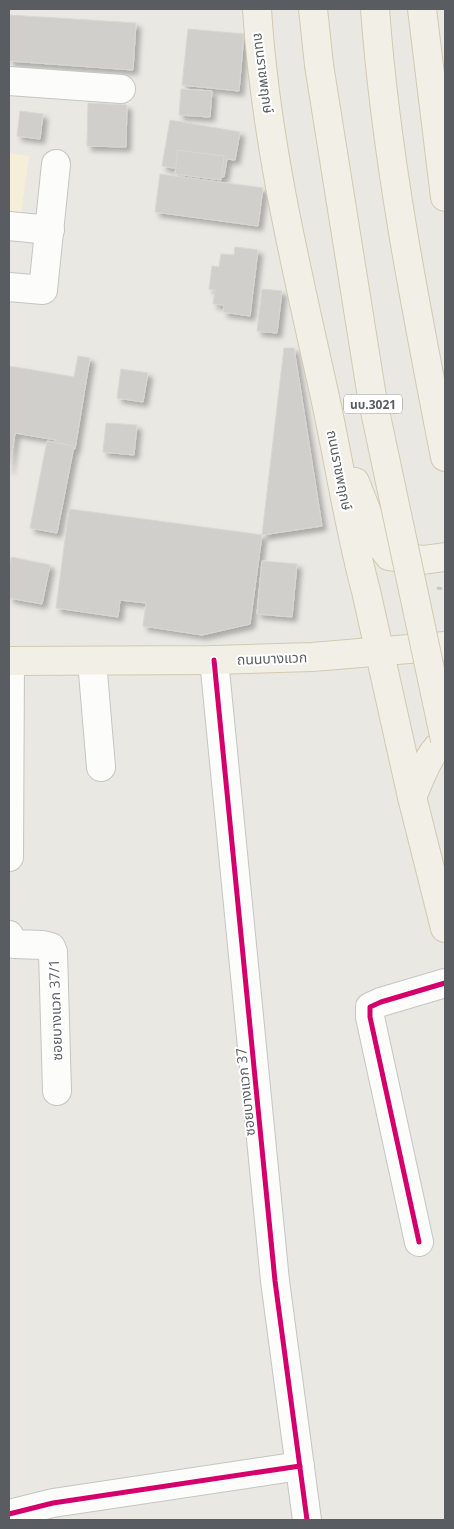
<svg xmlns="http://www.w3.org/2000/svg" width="454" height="1529" viewBox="0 0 454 1529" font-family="'Open Sans','Noto Sans Thai',sans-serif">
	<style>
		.commercial { fill: #f5efda }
		.building { fill: #d0cfcc; stroke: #d8d7d2; filter: url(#shadow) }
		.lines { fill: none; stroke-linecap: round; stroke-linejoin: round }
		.minor-casing { stroke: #c5c5c4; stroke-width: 30 }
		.major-casing { stroke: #d2c9b0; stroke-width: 30 }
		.path { stroke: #c4cac7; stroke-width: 3; stroke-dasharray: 5 2.5; stroke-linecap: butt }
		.minor { stroke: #fcfcfb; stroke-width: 28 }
		.major { stroke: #f2f0e6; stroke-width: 28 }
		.major-bridge-casing { stroke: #d2c9b0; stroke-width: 30; stroke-linecap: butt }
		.major-bridge { stroke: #f2f0e6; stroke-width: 28 }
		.cycleway-casing { stroke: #fff; stroke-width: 8 }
		.cycleway { stroke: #d6006c; stroke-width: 5 }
		.labels { text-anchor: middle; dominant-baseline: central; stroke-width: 4; stroke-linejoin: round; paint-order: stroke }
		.shield { fill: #fff; stroke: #8b8e90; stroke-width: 1 }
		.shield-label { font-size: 12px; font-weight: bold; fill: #595d61 }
		.street-label { font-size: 14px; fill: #595d61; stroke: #fff }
	</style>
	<defs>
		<filter id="shadow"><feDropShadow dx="4.5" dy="4.5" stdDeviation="2.5" flood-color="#0004"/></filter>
	</defs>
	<rect width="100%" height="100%" fill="#e9e8e3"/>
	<!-- commercial -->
	<polygon class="commercial" points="9,153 29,156 20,222 9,220"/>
	<!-- building -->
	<g class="building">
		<polygon points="9,15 136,23 133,70 9,61"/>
		<polygon points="188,29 244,34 239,91 182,85"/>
		<polygon points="181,89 212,91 210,117 179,115"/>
		<polygon points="88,103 127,105 126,147 87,146"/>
		<polygon points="20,111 43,114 40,139 17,136"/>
		<polygon points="170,120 240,132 235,160 227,159 224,177 162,166"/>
		<polygon points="178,150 224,156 221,180 175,174"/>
		<polygon points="160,174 263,188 258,226 155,212"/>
		<polygon points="235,247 258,250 250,316 223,312 224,305 213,304 215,290 209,289 212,266 219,267 221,254 234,255"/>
		<polygon points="262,289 282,291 277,333 257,331"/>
		<polygon points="284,348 294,348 322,526 262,535"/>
		<polygon points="78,356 90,358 75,449 55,445 56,440 15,433 9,470 9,366 74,377"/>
		<polygon points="121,369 148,373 143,402 117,398"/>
		<polygon points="106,423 137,425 134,455 103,452"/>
		<polygon points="47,441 74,446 57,533 30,528"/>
		<polygon points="69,509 262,535 250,624 202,635 143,626 146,603 120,600 118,617 56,608"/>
		<polygon points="11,557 50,565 42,604 9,598 9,570"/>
		<polygon points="262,561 297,564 292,617 257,614"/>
	</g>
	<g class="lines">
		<defs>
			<g id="minor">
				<polyline points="9,81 121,89"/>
				<polyline points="9,226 50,230"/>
				<polyline points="9,287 43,290 56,164"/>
				<polyline points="214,660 275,1281 307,1520"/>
				<polyline points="92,661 101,767"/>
				<polyline points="9,857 10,661"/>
				<polyline points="9,935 14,944 43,945 51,947 53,952 57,1091"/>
				<polyline points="419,1242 370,1017 370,1007 381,1002 445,983"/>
				<polyline points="9,1514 53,1503 300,1466"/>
			</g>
			<g id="major">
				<path d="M257,9c8,128 38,254 66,379 15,67 25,136 43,203l46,206 33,131"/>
				<polyline points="313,9 319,65"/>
				<path d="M375,9c11,150 41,300 70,448"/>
				<polyline points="422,9 445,197"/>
				<polyline points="355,482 379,543 389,556 423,560 445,557"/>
				<polyline points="9,661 214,660 312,657 445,646"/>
				<path d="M412,797c7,-15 18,-49 33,-55"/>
			</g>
		</defs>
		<!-- minor casing -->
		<use href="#minor" class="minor-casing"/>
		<!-- major casing -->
		<use href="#major" class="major-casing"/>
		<!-- path -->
		<polyline class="path" points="437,588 445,589"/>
		<!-- minor -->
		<use href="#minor" class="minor"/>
		<!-- major -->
		<use href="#major" class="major"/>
		<defs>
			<polyline id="major-bridge" points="319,65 372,397 445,740"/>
		</defs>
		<!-- major-bridge casing -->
		<use href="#major-bridge" class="major-bridge-casing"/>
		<!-- major-bridge -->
		<use href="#major-bridge" class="major-bridge"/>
		<defs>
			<g id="cycleway">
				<polyline points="214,660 275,1281 307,1520"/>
				<polyline points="419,1242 370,1017 370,1007 381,1002 445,983"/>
				<polyline points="9,1514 53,1503 300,1466"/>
			</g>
		</defs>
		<!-- cycleway casing -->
		<use href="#cycleway" class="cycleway-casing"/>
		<!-- cycleway -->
		<use href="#cycleway" class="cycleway"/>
	</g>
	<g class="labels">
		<!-- shield labels -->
		<rect class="shield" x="344" y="394.5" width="58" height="19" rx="4"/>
		<g class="shield-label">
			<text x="373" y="404">นบ.3021</text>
		</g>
		<!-- street labels -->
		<g class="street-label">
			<text transform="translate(264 73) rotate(83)">ถนนราชพฤกษ์</text>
			<text transform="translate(340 470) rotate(79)">ถนนราชพฤกษ์</text>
			<text transform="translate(272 658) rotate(-2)">ถนนบางแวก</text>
			<text transform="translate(55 1010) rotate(-92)">ซอยบางแวก 37/1</text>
			<text transform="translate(245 1092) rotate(-96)">ซอยบางแวก 37</text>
		</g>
	</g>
	<!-- border -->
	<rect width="454" height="1529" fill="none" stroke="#595d61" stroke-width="20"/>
</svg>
